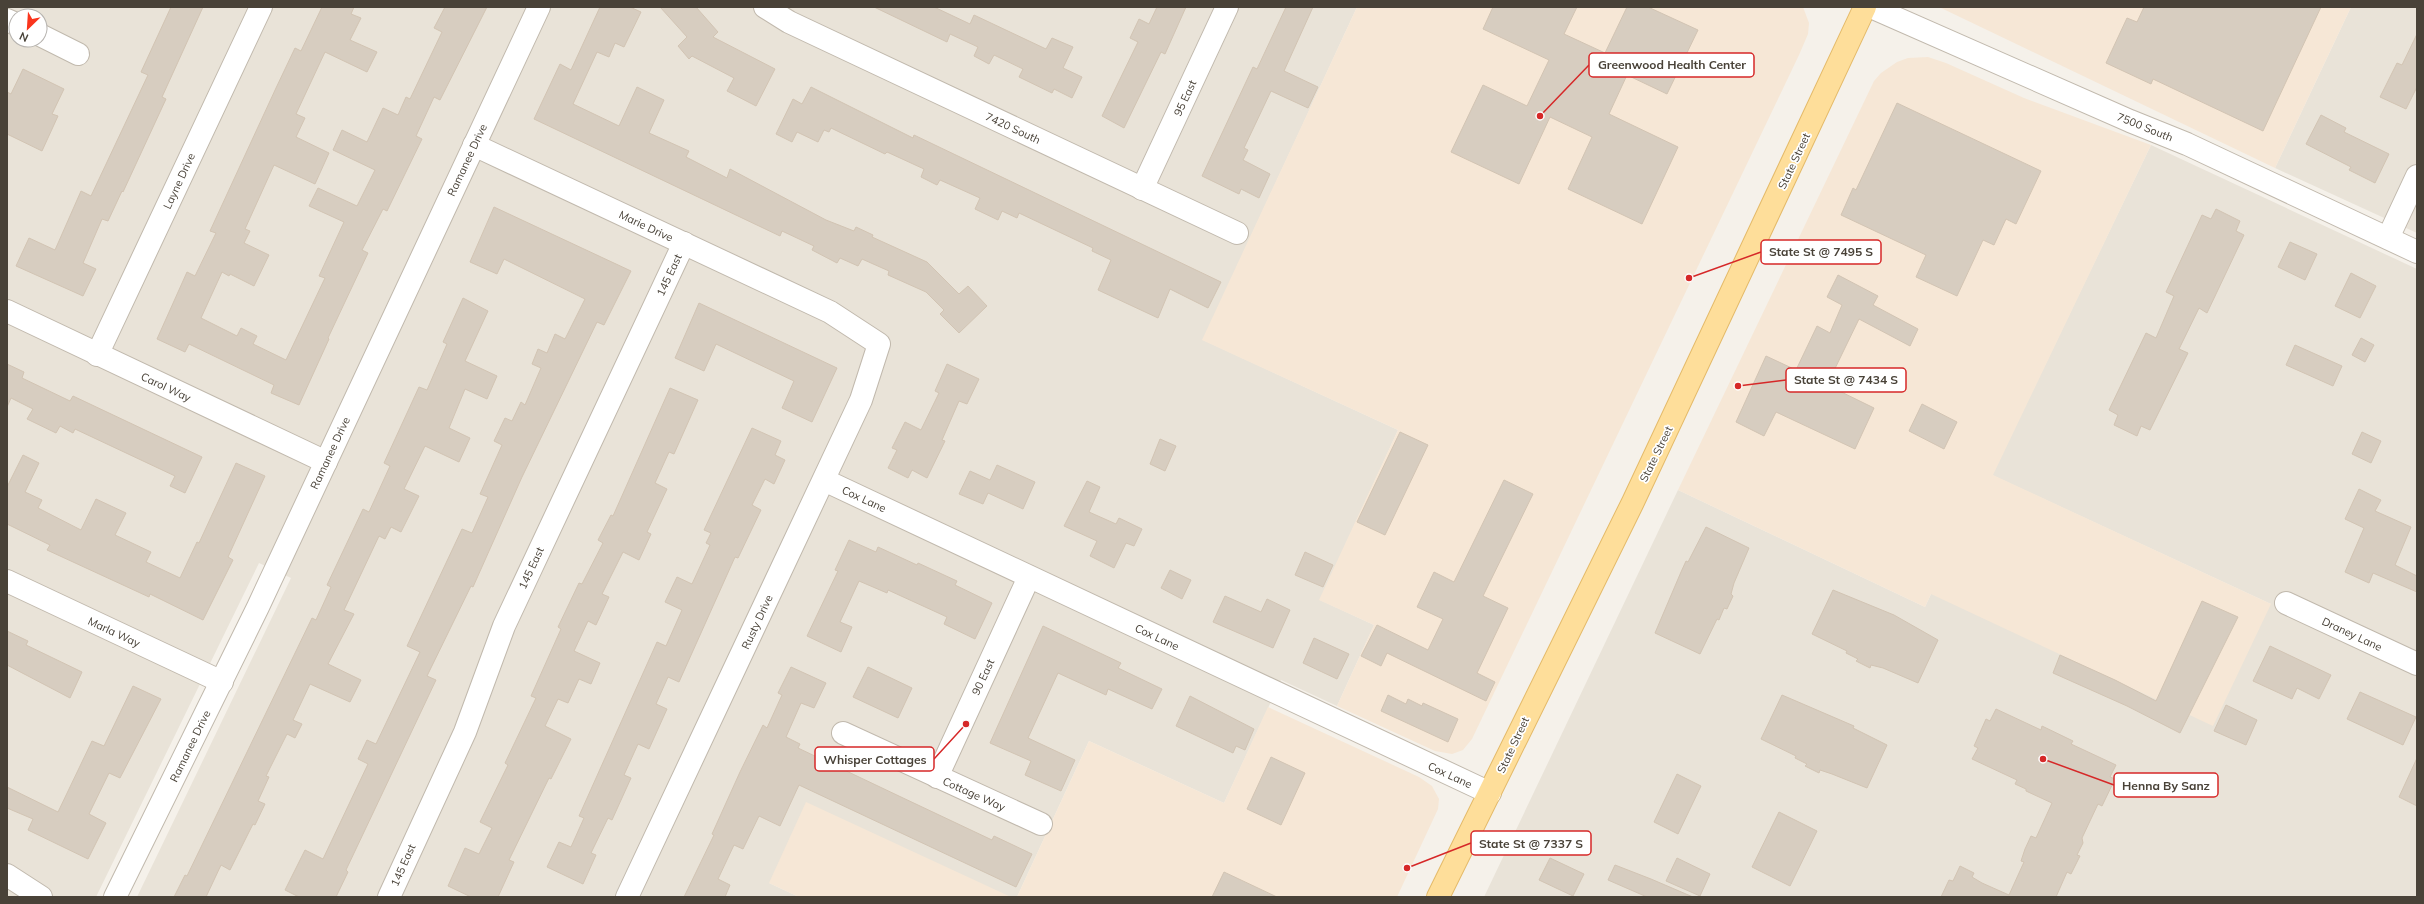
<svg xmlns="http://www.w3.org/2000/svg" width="2424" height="904" viewBox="0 0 2424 904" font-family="Mulish,sans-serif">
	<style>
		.residential { fill: #e9e3d8; fill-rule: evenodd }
		.commercial { fill: #f6e7d6 }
		.building { fill: #d7cdc0; stroke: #d2c4b3 }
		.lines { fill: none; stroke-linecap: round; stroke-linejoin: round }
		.minor-casing { stroke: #c1b9ad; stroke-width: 24 }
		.major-casing { stroke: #e4ba69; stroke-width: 24 }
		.minor { stroke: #fff; stroke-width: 22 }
		.major { stroke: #fede9a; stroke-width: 22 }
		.labels { text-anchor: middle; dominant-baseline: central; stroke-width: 3.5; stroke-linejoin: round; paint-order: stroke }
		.street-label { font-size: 11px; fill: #494238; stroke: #fff }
		.leader { fill: none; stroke: #d62828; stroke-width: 1.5 }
		.callout-dot { fill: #d62828; stroke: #fff; stroke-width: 1.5 }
		.callout { fill: #fff; stroke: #d62828; stroke-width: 1.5 }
		.callout-label { font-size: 12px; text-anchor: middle; font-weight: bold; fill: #494238 }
	</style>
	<rect width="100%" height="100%" fill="#f5f1ea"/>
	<!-- residential -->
	<g class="residential">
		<path d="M7,7h1350l-154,333 195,90 -78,170 54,25 -37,81 -56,-26 -57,123 -135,-62 -72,156 -248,-14 30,14h-662l154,-319 -32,-15 -163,334h-89zM16,16h24v24h-24z"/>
		<polygon points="2351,7 2417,7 2417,233 2275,168"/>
		<polygon points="2151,145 2417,269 2417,897 1484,897 1678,490 1925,607 1931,594 2271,604 1992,475"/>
	</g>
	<!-- commercial -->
	<g class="commercial">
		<polygon points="1357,7 1803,7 1809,23 1808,34 1799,55 1472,739 1463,750 1452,754 1435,751 1337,706 1374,625 1319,600 1398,430 1202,340"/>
		<polygon points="1939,7 2351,7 2275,168"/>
		<polygon points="1928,57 1946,63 2024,98 2151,145 1993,475 2271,604 2213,726 1931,594 1925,607 1678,490 1874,81 1881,73 1897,62 1908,58"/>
		<polygon points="1268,707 1419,777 1432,786 1439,799 1438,809 1397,897 1017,897 1089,741 1224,803"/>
		<polygon points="806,802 1011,897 799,897 769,883"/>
	</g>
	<!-- building -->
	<g class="building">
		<polygon points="171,7 203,7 162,97 166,99 123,192 122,191 108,221 102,219 83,263 96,269 83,296 16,266 29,238 55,250 81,191 91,196 148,75 141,72"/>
		<polygon points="322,7 354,7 351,14 361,18 350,40 377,52 367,72 325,52 296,114 305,118 296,137 329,153 315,184 274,165 245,229 250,231 244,243 269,255 254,286 230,274 229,276 222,272 201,318 237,336 241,328 257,336 253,344 286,360 325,278 319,276 344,222 309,206 318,188 357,206 375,170 333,150 342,130 367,142 383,108 398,115 406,97 410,99 442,32 434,28 445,7 487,7 440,100 434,97 416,136 422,139 387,211 383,209 362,250 368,253 328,338 329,339 299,405 271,393 274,385 189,344 185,352 157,339 187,272 195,276 216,233 210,231 276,88 295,48 301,51"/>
		<polygon points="600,7 630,7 641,12 624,47 615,43 609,57 597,52 573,104 619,126 637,87 664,100 649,133 689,151 686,157 727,178 730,169 826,220 854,231 856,227 873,235 872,237 927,262 959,294 968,286 987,306 959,333 940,314 944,310 926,292 888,275 889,271 862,259 858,266 840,258 837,263 812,250 814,246 782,231 780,236 534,119 560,64 571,70"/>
		<polygon points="660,7 696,7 718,32 713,37 775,69 756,106 727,91 734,78 692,56 689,59 678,46 687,37"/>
		<polygon points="874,7 934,7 970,24 974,15 1046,49 1052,38 1073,47 1063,68 1082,77 1072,98 1054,89 1052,93 1019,77 1023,69 994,55 989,64 974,56 978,47 950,34 947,42"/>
		<polygon points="1157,7 1186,7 1165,54 1161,52 1124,128 1102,116 1138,42 1130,38 1139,19 1149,24"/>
		<polygon points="1286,7 1313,7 1284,71 1318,87 1308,108 1271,91 1244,148 1248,150 1243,160 1270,174 1259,198 1241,189 1239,194 1202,176 1253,67 1257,69"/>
		<polygon points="1493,7 1577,7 1564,34 1605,53 1627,7 1648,7 1698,30 1667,94 1627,75 1609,114 1678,147 1642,224 1568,189 1592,137 1550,117 1519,184 1451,152 1483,85 1527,106 1549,60 1483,29"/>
		<polygon points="2144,7 2321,7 2263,131 2153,79 2151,84 2106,63 2127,18 2137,22"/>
		<polygon points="2417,34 2417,87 2406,109 2380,97 2397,63 2402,65"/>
		<polygon points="23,69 64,89 52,114 58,116 42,151 7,134 7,92 11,94"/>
		<polygon points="811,87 913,138 914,135 1221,282 1208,308 1170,289 1158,318 1098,290 1111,260 1092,251 1093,248 1019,213 1017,218 1002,211 998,220 975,209 980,198 940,180 937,185 921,177 924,169 887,152 885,154 831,128 829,132 824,130 818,142 797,132 792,142 776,134 793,99 802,104"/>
		<polygon points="1897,103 2041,171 2016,224 2006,219 1994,245 1983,240 1957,296 1916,277 1926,255 1841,215 1853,188 1856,190"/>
		<polygon points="2321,115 2346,128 2344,132 2389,154 2375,183 2349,170 2351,167 2306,144"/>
		<polygon points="494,207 631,271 604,325 597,322 522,477 473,587 471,586 427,676 436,680 346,870 348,872 336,897 299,897 285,890 305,850 323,859 368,764 358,759 367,740 376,744 420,652 407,646 462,529 472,533 488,497 480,494 502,445 494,441 505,418 512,421 521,402 525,405 541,368 532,364 538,349 547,353 555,334 565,339 585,299 504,259 497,274 470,262"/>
		<polygon points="2216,209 2240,221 2236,231 2244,235 2207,313 2199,308 2179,349 2188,353 2150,430 2141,426 2137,436 2114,425 2118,415 2109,410 2146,333 2156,338 2174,296 2166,292 2202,215 2211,219"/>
		<polygon points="2290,242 2317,254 2305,280 2278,267"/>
		<polygon points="2351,273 2376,286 2360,318 2335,306"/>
		<polygon points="1838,275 1878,296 1873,305 1918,329 1910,346 1859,319 1827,385 1874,408 1855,449 1776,412 1764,436 1736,422 1766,356 1796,370 1817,326 1830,333 1842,305 1827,297"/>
		<polygon points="463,298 488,311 465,361 497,376 487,399 465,389 449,428 470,438 459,462 425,446 404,489 419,496 401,532 391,527 385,539 379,536 344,610 354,614 328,664 361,680 350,702 310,684 293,720 302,724 295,738 287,734 266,776 269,777 258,801 265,804 255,825 253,824 230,870 221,865 206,897 174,897 185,875 187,876 312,618 316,620 331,587 327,585 363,509 369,512 390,466 384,463 419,387 427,390 447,344 443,342"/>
		<polygon points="699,303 837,368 812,422 782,408 794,381 716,344 704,371 675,358"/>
		<polygon points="2361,338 2374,345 2365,362 2352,355"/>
		<polygon points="2295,345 2342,366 2333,386 2286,365"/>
		<polygon points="7,364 24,372 22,378 70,401 73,396 202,457 185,493 170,486 175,476 75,429 73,433 60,426 56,433 27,419 33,409 11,398 7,407"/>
		<polygon points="947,364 979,379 967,404 959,401 942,440 945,441 927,478 912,470 908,478 888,468 897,450 892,448 905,422 921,430 939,393 935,391"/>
		<polygon points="670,388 698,400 674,454 669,452 655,483 667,489 647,532 651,534 639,560 623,552 602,594 609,597 596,625 588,621 574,651 600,663 591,684 579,679 568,703 558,699 545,726 571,739 551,779 549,778 509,860 514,862 498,897 471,897 448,886 465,848 479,854 492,828 480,822 508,765 505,763 536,698 531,696 561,629 558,627 579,583 582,584 603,543 598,540 611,515 613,516"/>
		<polygon points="1922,404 1957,422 1944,449 1909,431"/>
		<polygon points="752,428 781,441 775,455 785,460 774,484 765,479 752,505 761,510 738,558 735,557 679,682 668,677 656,704 667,709 649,749 638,744 624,775 631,778 612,820 608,818 591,853 596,855 583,884 547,867 559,842 571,847 584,818 579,816 657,642 666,646 682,610 665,602 677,577 692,584 710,545 706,543 711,533 704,530"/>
		<polygon points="1400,432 1428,445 1385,535 1357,522"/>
		<polygon points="2362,432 2381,441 2371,463 2352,454"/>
		<polygon points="1160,439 1176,446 1165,471 1150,464"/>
		<polygon points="23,455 39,463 25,492 42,500 38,508 81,530 96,499 126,513 115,535 151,552 146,562 180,578 197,542 199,543 236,463 265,476 228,557 233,560 203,620 150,594 149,597 47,550 50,545 7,524 7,487"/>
		<polygon points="997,465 1035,482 1023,509 988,493 983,504 959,494 970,471 990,480"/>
		<polygon points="1504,480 1533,494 1483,596 1508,608 1477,673 1495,682 1486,701 1387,653 1381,666 1361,656 1377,625 1428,650 1443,619 1417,607 1434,572 1454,582"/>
		<polygon points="1087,481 1100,487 1089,512 1116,524 1119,518 1142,529 1134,546 1126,543 1114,568 1090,556 1097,541 1064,526"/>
		<polygon points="2359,489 2381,500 2375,511 2411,527 2395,565 2417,576 2417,592 2373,573 2369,583 2345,572 2364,528 2345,519"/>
		<polygon points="1706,527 1749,548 1734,583 1731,594 1733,596 1727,609 1724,608 1719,620 1717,619 1700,654 1655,633 1681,572 1686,561 1688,562"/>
		<polygon points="849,540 876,552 878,547 917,565 918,563 957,581 955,585 992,603 975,639 944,624 947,617 888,590 887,593 859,581 840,622 852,627 841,652 807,636 838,571 835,570"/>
		<polygon points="1305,552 1333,565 1323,587 1295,575"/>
		<polygon points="1170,570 1191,580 1182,599 1161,588"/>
		<polygon points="1833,590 1894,615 1938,640 1918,683 1883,668 1871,665 1870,668 1856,661 1858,659 1846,653 1847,651 1812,634"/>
		<polygon points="1225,596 1261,612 1267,599 1290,610 1273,648 1213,622"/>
		<polygon points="2202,601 2238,617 2180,733 2127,706 2053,673 2060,655 2115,680 2156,701"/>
		<polygon points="1043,626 1121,663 1118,668 1162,689 1152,709 1108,689 1106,695 1058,673 1028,738 1075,760 1061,791 1025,775 1031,761 990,743"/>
		<polygon points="7,631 28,641 26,645 82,672 70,698 7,665"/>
		<polygon points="1314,638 1349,654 1337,679 1303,663"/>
		<polygon points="2270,646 2331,675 2319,699 2297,688 2292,699 2253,681"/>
		<polygon points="791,667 826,683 814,708 801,703 786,737 800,744 798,748 901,797 992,840 994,836 1032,854 1016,887 799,785 780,826 759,816 743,849 734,845 718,879 730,885 725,897 684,897 714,835 712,834 740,772 763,725 767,728 782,695 778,693"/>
		<polygon points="868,667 912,688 898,718 853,697"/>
		<polygon points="133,686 161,699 120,778 109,773 89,814 106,823 88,859 28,830 33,819 7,808 7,787 58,812 92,741 104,746"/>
		<polygon points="2360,692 2416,717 2403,745 2347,719"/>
		<polygon points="1388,695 1406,704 1408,699 1422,706 1423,703 1458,719 1448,742 1381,711"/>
		<polygon points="1782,695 1854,726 1853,728 1887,745 1867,788 1832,774 1820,770 1819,773 1805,766 1807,764 1795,758 1796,756 1761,739"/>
		<polygon points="1190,696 1254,729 1245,750 1236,746 1233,753 1176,726"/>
		<polygon points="2226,705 2257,720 2246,745 2214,731"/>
		<polygon points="1996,709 2041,730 2042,726 2073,741 2071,744 2116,765 2110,777 2115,779 2102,806 2098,804 2082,838 2083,843 2077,855 2080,856 2071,874 2067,872 2056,897 1941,897 1949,880 1953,881 1960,866 1974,873 1972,877 1982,883 2009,895 2024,862 2021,861 2025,849 2031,836 2036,838 2052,803 2026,791 2026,789 2015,784 2017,780 1972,759 1978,748 1974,746 1986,719 1990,721"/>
		<polygon points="1271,757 1305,773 1281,825 1247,809"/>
		<polygon points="2417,758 2417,806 2399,797"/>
		<polygon points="1677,774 1701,786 1678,834 1654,822"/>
		<polygon points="1779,812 1817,831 1790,886 1752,867"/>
		<polygon points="1550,858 1584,874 1573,896 1539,880"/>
		<polygon points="1677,858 1710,874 1700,896 1666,881"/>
		<polygon points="1615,865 1651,879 1693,897 1647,897 1608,880"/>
		<polygon points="1224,872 1277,897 1212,897"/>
	</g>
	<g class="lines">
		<defs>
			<g id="minor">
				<polyline points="765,7 789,22 1237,233"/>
				<polyline points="1871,7 2130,121 2187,144 2417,252"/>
				<polyline points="7,20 16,24"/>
				<polyline points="40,35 78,54"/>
				<polyline points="474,145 830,312 879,344 861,400 627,897"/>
				<polyline points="1142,189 1227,7"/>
				<polyline points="2388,238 2417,176"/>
				<polyline points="7,311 326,462"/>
				<polyline points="97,355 261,7"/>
				<polyline points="824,480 1490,793"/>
				<polyline points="7,581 222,682"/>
				<polyline points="2286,603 2417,664"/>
				<polyline points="843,733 1041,824"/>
				<polyline points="937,777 1029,577"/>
				<polyline points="7,875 41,897"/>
				<polyline points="115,897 258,607 539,7"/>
				<polyline points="389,897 465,732 504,626 684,243"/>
			</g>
			<polyline id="major" points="1438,897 1633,502 1865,7"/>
		</defs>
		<!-- minor casing -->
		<use href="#minor" class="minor-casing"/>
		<!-- major casing -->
		<use href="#major" class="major-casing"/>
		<!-- minor -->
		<use href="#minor" class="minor"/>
		<!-- major -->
		<use href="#major" class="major"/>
	</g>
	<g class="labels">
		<!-- street labels -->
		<g class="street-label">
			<text transform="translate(1185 98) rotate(-65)">95 East</text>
			<text transform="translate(2145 127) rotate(22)">7500 South</text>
			<text transform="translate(1013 128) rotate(25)">7420 South</text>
			<text transform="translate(467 160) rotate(-65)">Ramanee Drive</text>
			<text transform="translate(1794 161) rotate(-65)">State Street</text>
			<text transform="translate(179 181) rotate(-65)">Layne Drive</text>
			<text transform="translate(646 226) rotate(25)">Marie Drive</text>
			<text transform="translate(669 275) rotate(-65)">145 East</text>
			<text transform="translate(166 387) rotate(25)">Carol Way</text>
			<text transform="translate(330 453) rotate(-65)">Ramanee Drive</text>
			<text transform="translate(1656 454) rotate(-64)">State Street</text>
			<text transform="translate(864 499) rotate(25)">Cox Lane</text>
			<text transform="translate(531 568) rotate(-65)">145 East</text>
			<text transform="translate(757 622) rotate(-65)">Rusty Drive</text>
			<text transform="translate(114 632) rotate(25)">Marla Way</text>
			<text transform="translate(2352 634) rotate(25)">Draney Lane</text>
			<text transform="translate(1157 637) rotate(25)">Cox Lane</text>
			<text transform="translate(983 677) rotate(-65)">90 East</text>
			<text transform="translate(1513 745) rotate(-65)">State Street</text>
			<text transform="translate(190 746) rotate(-64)">Ramanee Drive</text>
			<text transform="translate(1450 775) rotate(25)">Cox Lane</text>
			<text transform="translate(974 794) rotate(24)">Cottage Way</text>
			<text transform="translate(403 865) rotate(-66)">145 East</text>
		</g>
	</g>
	<!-- callouts -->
	<path class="leader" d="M1540 116L1589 65M1689 278L1761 252M1738 386L1786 380M966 724L934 759M2043 759L2114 785M1407 868L1471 843"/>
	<g class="callout-dot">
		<circle cx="1540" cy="116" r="4"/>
		<circle cx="1689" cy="278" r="4"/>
		<circle cx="1738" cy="386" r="4"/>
		<circle cx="966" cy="724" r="4"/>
		<circle cx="2043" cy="759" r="4"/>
		<circle cx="1407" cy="868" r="4"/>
	</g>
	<g class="callout">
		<rect x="1589" y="53" width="165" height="24" rx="4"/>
		<rect x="1761" y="240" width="120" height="24" rx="4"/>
		<rect x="1786" y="368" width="120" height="24" rx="4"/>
		<rect x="815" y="747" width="119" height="24" rx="4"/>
		<rect x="2114" y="773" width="104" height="24" rx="4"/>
		<rect x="1471" y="831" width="120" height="24" rx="4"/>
	</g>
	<g class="callout-label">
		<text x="1672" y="69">Greenwood Health Center</text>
		<text x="1821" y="256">State St @ 7495 S</text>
		<text x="1846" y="384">State St @ 7434 S</text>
		<text x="875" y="764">Whisper Cottages</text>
		<text x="2166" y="790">Henna By Sanz</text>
		<text x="1531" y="848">State St @ 7337 S</text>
	</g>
	<!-- border -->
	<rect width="2424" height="904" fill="none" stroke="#494238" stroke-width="16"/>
	<!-- north arrow -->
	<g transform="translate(28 28) rotate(205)"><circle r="19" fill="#ffffff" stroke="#b6b3af"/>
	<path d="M0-3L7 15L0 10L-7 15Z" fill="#fa351d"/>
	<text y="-6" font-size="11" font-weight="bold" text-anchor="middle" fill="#494238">N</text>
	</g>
</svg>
